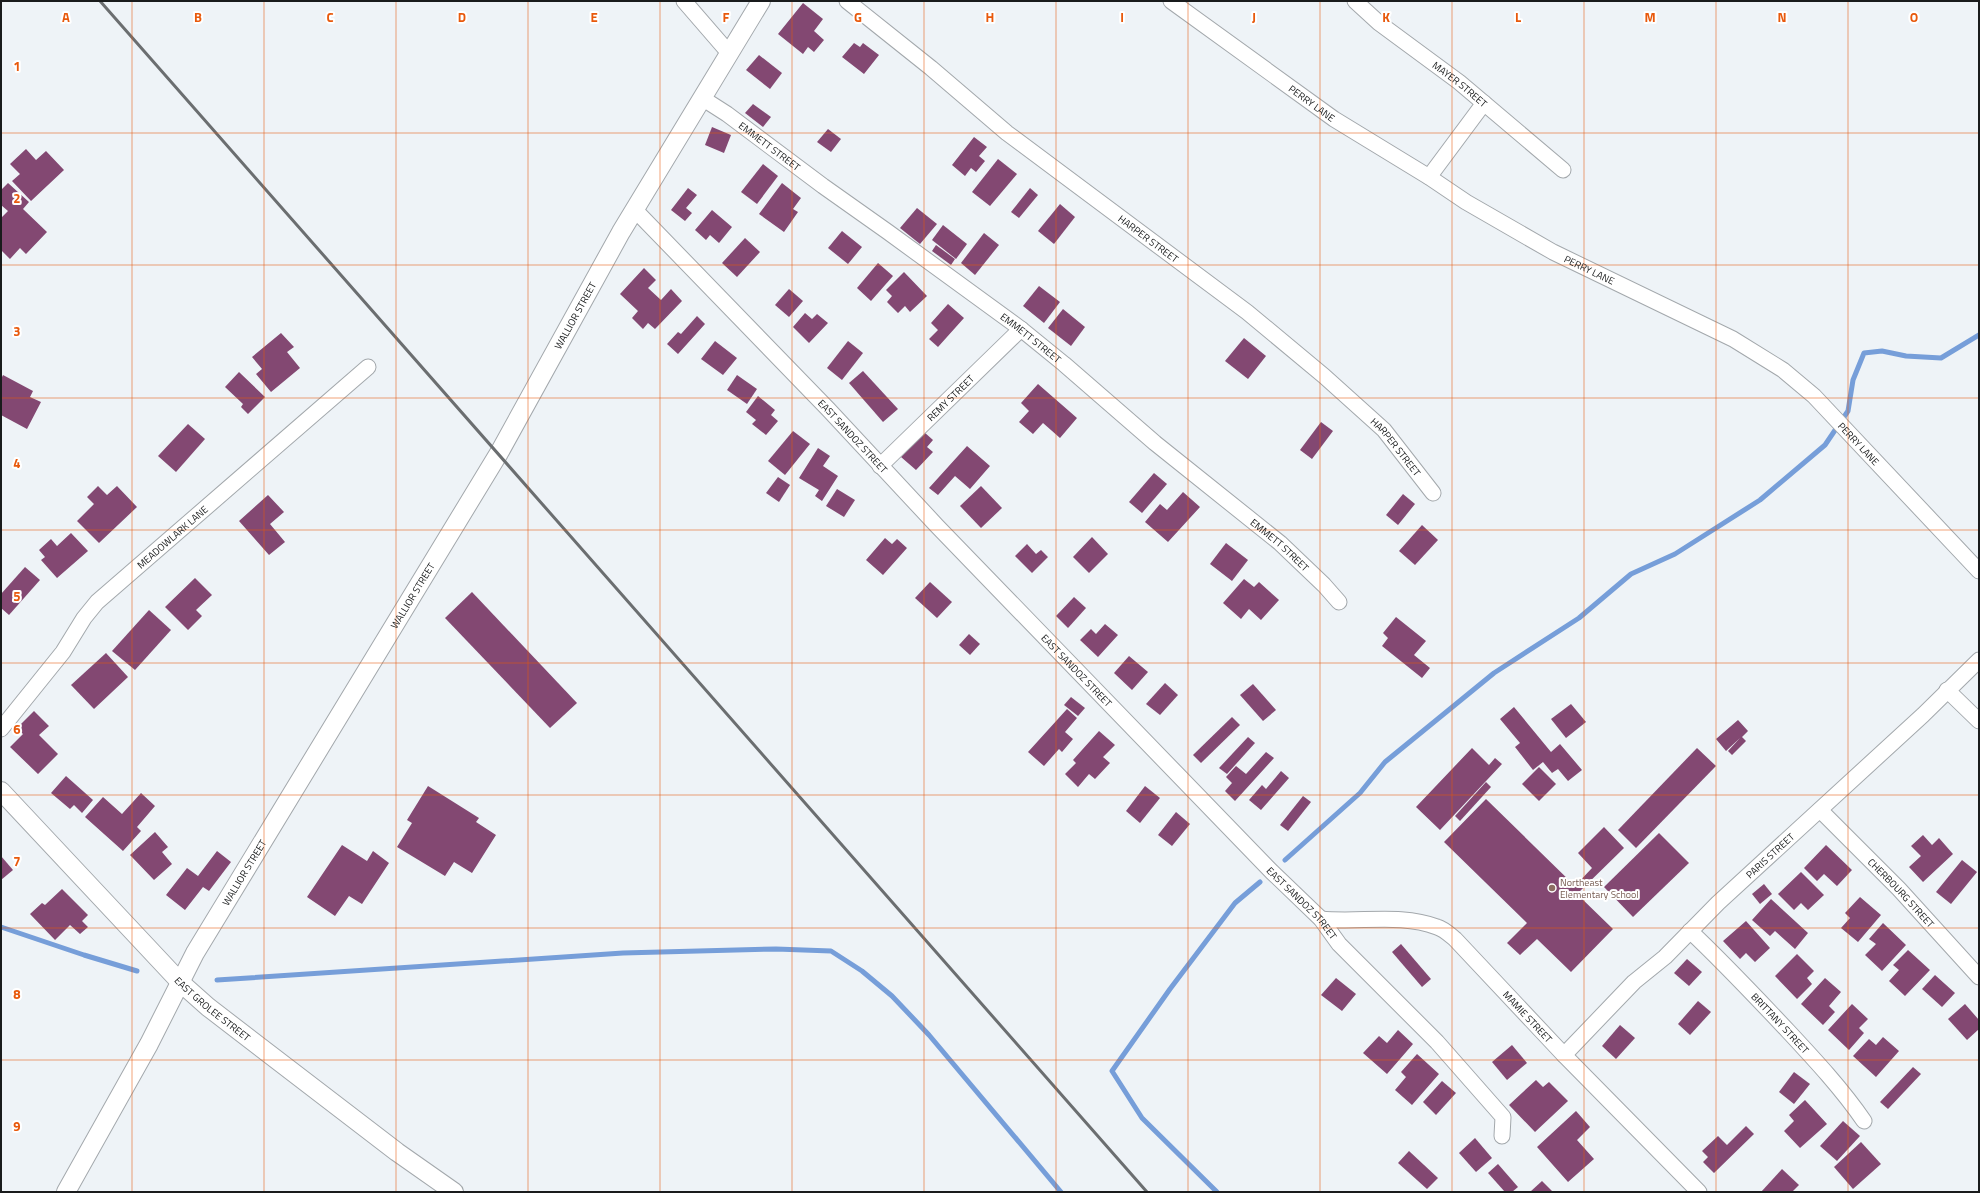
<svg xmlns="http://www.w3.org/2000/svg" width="1980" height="1193" viewBox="0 0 1980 1193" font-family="'Titillium Web',sans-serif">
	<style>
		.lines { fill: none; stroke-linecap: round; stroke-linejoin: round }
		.stream { stroke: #769ed9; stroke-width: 5 }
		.building { fill: #834872 }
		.minor-casing { stroke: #a3a8ac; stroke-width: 17 }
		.tertiary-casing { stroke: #a3a8ac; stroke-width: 20 }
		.minor { stroke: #fff; stroke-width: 15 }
		.tertiary { stroke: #fff; stroke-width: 18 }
		.rail { stroke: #6b6e70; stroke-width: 3 }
		.grid { fill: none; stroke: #e8590c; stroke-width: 1; stroke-opacity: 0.55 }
		.education-dot { fill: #8d6e63; stroke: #fff; stroke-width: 1.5 }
		.labels { text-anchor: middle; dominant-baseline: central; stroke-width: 4; stroke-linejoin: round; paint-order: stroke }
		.street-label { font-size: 10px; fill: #191b1c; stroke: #fff }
		.education-label { font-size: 10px; fill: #785e54; stroke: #fff; text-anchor: start }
		.grid-label { font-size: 13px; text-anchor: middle; font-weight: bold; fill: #e8590c; stroke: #fff; stroke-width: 4; stroke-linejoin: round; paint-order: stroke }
	</style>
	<rect width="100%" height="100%" fill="#eef3f7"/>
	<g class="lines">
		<!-- stream -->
		<g class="stream">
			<polyline points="1285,860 1360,793 1385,762 1494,673 1579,618 1631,574 1675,554 1760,500 1825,445 1848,411 1853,380 1864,353 1882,351 1906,356 1941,358 1979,335"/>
			<polyline points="1,927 84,955 137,971"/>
			<polyline points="217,980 623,953 776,949 831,951 862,971 892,996 929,1035 1061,1192"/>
			<polyline points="1217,1192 1142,1118 1112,1071 1170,989 1235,903 1260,882"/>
		</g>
	</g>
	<!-- building -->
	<g class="building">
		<polygon points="803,3 823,19 814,31 824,40 814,52 808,47 803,54 778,34"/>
		<polygon points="854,43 860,47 863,43 879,55 864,74 842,57"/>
		<polygon points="759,55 782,73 770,89 746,70"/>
		<polygon points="753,104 771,117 763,127 745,113"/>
		<polygon points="712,127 731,135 724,153 705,145"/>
		<polygon points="828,129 841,139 831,152 817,142"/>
		<polygon points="974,137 987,147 979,156 985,161 976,172 971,168 965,176 952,165"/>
		<polygon points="26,149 36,160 46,151 64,170 31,201 12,181 20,174 10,164"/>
		<polygon points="998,159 1017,174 990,206 972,192"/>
		<polygon points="763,164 778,176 757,204 741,192"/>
		<polygon points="8,183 29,202 23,209 47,232 26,254 20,248 10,259 1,250 1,218 8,211 1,205 1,190"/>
		<polygon points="782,183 801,198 793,209 798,212 784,232 759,214"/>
		<polygon points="688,188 697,195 686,208 692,213 685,221 671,210"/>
		<polygon points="1030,188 1038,195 1019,218 1011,212"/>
		<polygon points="1060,204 1075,217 1054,244 1038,231"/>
		<polygon points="917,208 937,224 920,244 900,228"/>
		<polygon points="712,210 732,227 719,243 710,235 706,240 695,230"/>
		<polygon points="943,225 967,244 956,259 932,240"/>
		<polygon points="842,231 862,247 848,264 828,248"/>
		<polygon points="984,233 999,245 975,275 961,263"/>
		<polygon points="745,238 760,252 737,277 722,263"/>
		<polygon points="936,245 955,259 951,265 932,251"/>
		<polygon points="878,263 893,276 871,301 857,288"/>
		<polygon points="644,268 656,280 648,288 661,300 671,289 682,301 655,329 648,323 643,329 632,318 638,311 620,294"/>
		<polygon points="904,272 927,296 910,312 905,306 898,313 887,302 892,296 886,290"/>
		<polygon points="1039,286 1060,302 1044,323 1023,306"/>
		<polygon points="789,289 803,301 789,317 775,305"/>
		<polygon points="948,304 964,318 938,347 929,339 938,330 931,323"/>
		<polygon points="1063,309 1085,327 1071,346 1048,328"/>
		<polygon points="805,313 812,319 817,314 828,323 809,343 793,327"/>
		<polygon points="697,316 705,324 678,354 667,344 678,332 681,334"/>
		<polygon points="281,333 294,347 287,352 300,368 271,392 256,374 262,369 252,357"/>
		<polygon points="1244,338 1266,356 1248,379 1225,361"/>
		<polygon points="715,341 737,358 723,375 701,359"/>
		<polygon points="848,341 863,353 842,380 827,368"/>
		<polygon points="863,371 898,409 883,422 849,383"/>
		<polygon points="239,372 265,397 248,414 241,407 243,404 225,387"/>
		<polygon points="3,375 33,391 30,397 41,402 27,429 1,415 1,379"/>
		<polygon points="737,375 757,389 747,404 727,390"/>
		<polygon points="1038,384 1077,418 1060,438 1043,423 1033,434 1019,422 1029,411 1021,403"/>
		<polygon points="758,396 775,410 771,415 778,421 766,435 752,424 756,420 746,412"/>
		<polygon points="1321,422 1333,431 1312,459 1300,450"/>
		<polygon points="188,424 205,439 176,472 158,456"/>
		<polygon points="793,431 810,444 785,475 768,461"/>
		<polygon points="924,432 933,440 927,447 933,452 916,470 901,457"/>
		<polygon points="967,446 990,466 970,489 955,476 938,495 929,488"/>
		<polygon points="818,448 830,456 823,466 838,476 822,501 815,496 819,490 799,478"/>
		<polygon points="1154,473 1167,484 1142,513 1129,502"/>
		<polygon points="778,477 790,485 779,502 766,493"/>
		<polygon points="98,486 107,495 117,486 137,507 99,543 77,521 94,504 87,497"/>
		<polygon points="981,486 1002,508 981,528 960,506"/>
		<polygon points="837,489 855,500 844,517 826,506"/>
		<polygon points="1183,492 1200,507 1168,542 1145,522 1160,504 1167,510"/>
		<polygon points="1403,494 1415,504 1398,525 1386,515"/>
		<polygon points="268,495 284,512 270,524 285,542 269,555 239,521"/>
		<polygon points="1422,525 1438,540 1415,565 1399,551"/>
		<polygon points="71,533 88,551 57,578 41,560 45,557 39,550 51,539 57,546"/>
		<polygon points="1092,537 1108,554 1089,573 1073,557"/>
		<polygon points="885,538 892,544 897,539 907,548 883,575 866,560"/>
		<polygon points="1226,543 1248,560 1232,581 1210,564"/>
		<polygon points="1027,544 1036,554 1041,550 1048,557 1032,573 1015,556"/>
		<polygon points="25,567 40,580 9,615 1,608 1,594"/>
		<polygon points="195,578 212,595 196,610 202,616 188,630 165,607"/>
		<polygon points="1244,579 1254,587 1259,582 1279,600 1261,620 1249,609 1241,619 1223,603"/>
		<polygon points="930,582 952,602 937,618 915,598"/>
		<polygon points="472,592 577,703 550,728 445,618"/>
		<polygon points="1074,597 1086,608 1068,628 1056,616"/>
		<polygon points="149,610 171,630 135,670 112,651"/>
		<polygon points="1396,617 1426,641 1414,655 1430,668 1422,678 1382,646 1388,638 1383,633"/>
		<polygon points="1105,624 1118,635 1098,657 1080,640 1091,629 1096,634"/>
		<polygon points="969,634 980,644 970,655 959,645"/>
		<polygon points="106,653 128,677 94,709 71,685"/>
		<polygon points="1129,656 1148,672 1132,690 1114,673"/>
		<polygon points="1165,683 1178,695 1160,715 1146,704"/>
		<polygon points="1253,684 1276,710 1263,721 1240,695"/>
		<polygon points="1071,697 1085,708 1078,716 1064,705"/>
		<polygon points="1571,704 1586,722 1566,738 1551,719"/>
		<polygon points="1514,707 1551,752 1560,744 1582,770 1568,781 1558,769 1552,773 1543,762 1533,770 1515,747 1520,743 1500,719"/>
		<polygon points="1067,709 1077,718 1065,732 1073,739 1062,752 1059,749 1044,766 1028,752"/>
		<polygon points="34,711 49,726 39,735 58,754 38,774 10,747 23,734 17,728"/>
		<polygon points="1232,717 1240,725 1201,763 1193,755"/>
		<polygon points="1738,720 1748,731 1742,737 1746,741 1732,755 1728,751 1740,738 1726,751 1716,739"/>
		<polygon points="1099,731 1115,745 1103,757 1110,763 1095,779 1089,774 1078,787 1065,774 1076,763 1073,760"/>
		<polygon points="1248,737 1255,743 1227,774 1219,768"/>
		<polygon points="1472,748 1489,765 1495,758 1502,764 1440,830 1416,807"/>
		<polygon points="1697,748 1716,766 1636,848 1618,830"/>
		<polygon points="1266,752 1274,758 1235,801 1225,791 1232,783 1226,777 1236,766 1246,774"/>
		<polygon points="1539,767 1556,784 1539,801 1522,784"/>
		<polygon points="1281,771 1289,778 1261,810 1249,800 1262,785 1266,789"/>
		<polygon points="66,776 93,800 82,813 74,805 70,809 51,793"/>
		<polygon points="1486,782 1491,787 1460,821 1455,816"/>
		<polygon points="428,786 479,818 476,822 496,835 472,873 454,862 445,876 397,847 412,823 407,820"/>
		<polygon points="1145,786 1160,798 1140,823 1126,811"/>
		<polygon points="141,793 155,806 137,827 141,831 123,851 85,817 103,797 122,814"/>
		<polygon points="1303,796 1311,802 1288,831 1280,825"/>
		<polygon points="1486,799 1575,886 1592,868 1578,853 1604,827 1624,848 1577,894 1613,929 1571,972 1537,939 1520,955 1507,943 1527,923 1444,842"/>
		<polygon points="1176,812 1190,824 1172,846 1158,835"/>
		<polygon points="155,832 168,847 162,852 172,864 154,880 130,855"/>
		<polygon points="1659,833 1689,863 1633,917 1604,887"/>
		<polygon points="1923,835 1932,845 1939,838 1953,854 1923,882 1909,867 1921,856 1911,846"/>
		<polygon points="342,845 367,861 373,851 389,863 362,904 349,896 335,916 307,897"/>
		<polygon points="1826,845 1852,870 1837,886 1824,874 1817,881 1804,868"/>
		<polygon points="217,851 231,862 209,891 203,887 185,910 166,895 187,868 198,876"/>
		<polygon points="1,856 13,870 1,880"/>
		<polygon points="1962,860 1977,872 1951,904 1936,892"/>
		<polygon points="1801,872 1824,895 1808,910 1801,903 1794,910 1778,894"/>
		<polygon points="1764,884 1772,894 1760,904 1752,894"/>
		<polygon points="62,889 88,915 82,921 88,927 80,934 70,925 55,940 30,914 42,903 45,905"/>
		<polygon points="1860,897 1881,915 1858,942 1841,928 1850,918 1845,913"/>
		<polygon points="1771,899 1808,933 1795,949 1775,931 1770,936 1752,920"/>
		<polygon points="1746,921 1770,948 1755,962 1746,953 1740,959 1723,941"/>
		<polygon points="1883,923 1906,945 1882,971 1865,955 1876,944 1869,939"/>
		<polygon points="1401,944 1431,979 1422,987 1392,952"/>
		<polygon points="1908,950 1930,970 1905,996 1889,981 1899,970 1893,965"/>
		<polygon points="1797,954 1814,971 1807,978 1812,984 1797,999 1775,976"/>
		<polygon points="1687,959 1702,972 1689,986 1674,973"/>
		<polygon points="1935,975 1955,993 1942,1007 1922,989"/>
		<polygon points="1336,978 1356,994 1342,1011 1321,995"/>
		<polygon points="1825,978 1841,992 1829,1006 1835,1012 1823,1025 1801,1004"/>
		<polygon points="1698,1001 1711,1012 1690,1035 1678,1024"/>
		<polygon points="1852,1004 1868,1019 1859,1028 1864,1033 1849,1050 1828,1030"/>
		<polygon points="1965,1004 1979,1020 1979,1029 1967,1040 1948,1019"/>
		<polygon points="1620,1025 1635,1038 1616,1059 1602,1046"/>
		<polygon points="1398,1030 1413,1044 1387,1074 1363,1053 1379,1036 1387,1043"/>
		<polygon points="1883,1037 1899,1051 1876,1077 1853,1056 1869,1039 1876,1045"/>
		<polygon points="1512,1045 1527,1063 1507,1080 1492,1062"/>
		<polygon points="1417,1054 1439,1074 1412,1105 1395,1090 1406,1077 1401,1072"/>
		<polygon points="1913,1067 1921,1074 1888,1109 1880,1102"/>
		<polygon points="1794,1072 1810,1084 1794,1104 1779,1092"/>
		<polygon points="1536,1080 1543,1087 1549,1082 1568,1101 1535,1132 1509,1105"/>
		<polygon points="1442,1081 1456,1093 1436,1115 1423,1102"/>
		<polygon points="1805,1100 1827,1124 1800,1148 1784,1131 1794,1121 1789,1115"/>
		<polygon points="1576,1111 1590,1127 1577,1140 1594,1159 1568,1182 1537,1147"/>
		<polygon points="1843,1121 1860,1136 1837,1161 1820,1146"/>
		<polygon points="1746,1126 1754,1134 1714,1173 1703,1162 1708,1157 1702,1151 1718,1136 1727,1145"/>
		<polygon points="1475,1138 1492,1158 1476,1172 1459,1153"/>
		<polygon points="1861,1142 1881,1164 1853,1189 1834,1167"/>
		<polygon points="1409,1151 1438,1178 1427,1189 1398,1163"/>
		<polygon points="1498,1164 1518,1187 1512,1192 1505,1192 1488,1173"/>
		<polygon points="1782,1169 1799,1185 1792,1192 1761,1192"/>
		<polygon points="1542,1181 1553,1192 1530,1192"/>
	</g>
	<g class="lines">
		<defs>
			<g id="minor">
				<polyline points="684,1 729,53"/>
				<path id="s1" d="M847,1l84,67 76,65 240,179 77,64 60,54 49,63"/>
				<path id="s2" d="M1171,1l163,118 95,58 37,25 87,50 180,87 50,31 31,26 165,175"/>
				<path id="s3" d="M1355,1l24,22 80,59 104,88"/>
				<path id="s4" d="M702,98l25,16 96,72 65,46 133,97 43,35 91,79 125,100 44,42 15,17"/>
				<polyline points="1429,177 1484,103"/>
				<path id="s5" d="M635,210l193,199 109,117 335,346 49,47 18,25 98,98 66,75 -1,19"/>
				<path id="s6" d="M880,466l141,-137"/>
				<polyline points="1947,690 1979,721"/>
				<path id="s7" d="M1,729l62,-77 21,-34 13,-16 271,-235"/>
				<path id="s8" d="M1820,810l79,79 80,88"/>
				<path id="s9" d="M1321,919c39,4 79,-6 116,8 7,2 13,8 18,12l109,116 135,137"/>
				<path id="s10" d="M1690,931c34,32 66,66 98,100 27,29 54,58 76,90"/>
				<path id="s11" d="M1564,1055l70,-73 31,-25 53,-54 205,-188 56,-55"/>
			</g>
			<g id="tertiary">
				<path id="s12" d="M1,791l180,192 27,24 189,145 57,40"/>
				<path id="s13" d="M66,1192l83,-148 46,-91 304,-500 122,-221 140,-231"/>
			</g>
		</defs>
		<!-- minor casing -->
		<use href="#minor" class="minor-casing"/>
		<!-- tertiary casing -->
		<use href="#tertiary" class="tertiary-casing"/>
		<!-- minor -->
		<use href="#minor" class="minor"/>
		<!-- tertiary -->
		<use href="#tertiary" class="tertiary"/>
		<!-- rail -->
		<polyline class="rail" points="100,1 1147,1192"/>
	</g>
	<!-- grid -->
	<path class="grid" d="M132,1v1191M264,1v1191M396,1v1191M528,1v1191M660,1v1191M792,1v1191M924,1v1191M1056,1v1191M1188,1v1191M1320,1v1191M1452,1v1191M1584,1v1191M1716,1v1191M1848,1v1191M1,133h1978M1,265h1978M1,398h1978M1,530h1978M1,663h1978M1,795h1978M1,928h1978M1,1060h1978"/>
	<!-- markers -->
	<circle class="education-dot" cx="1552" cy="888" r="4"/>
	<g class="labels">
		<!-- street labels -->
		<g class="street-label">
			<text stroke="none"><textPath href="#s3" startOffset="134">MAYER STREET</textPath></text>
			<text stroke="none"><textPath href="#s2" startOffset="174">PERRY LANE</textPath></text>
			<text stroke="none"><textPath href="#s4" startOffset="83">EMMETT STREET</textPath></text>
			<text stroke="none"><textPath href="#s1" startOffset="384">HARPER STREET</textPath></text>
			<text stroke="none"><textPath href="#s2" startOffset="498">PERRY LANE</textPath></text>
			<text stroke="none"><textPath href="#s13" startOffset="1014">WALLIOR STREET</textPath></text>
			<text stroke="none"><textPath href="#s4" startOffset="407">EMMETT STREET</textPath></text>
			<text stroke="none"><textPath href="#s6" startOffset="98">REMY STREET</textPath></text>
			<text stroke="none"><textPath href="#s5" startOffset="314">EAST SANDOZ STREET</textPath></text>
			<text stroke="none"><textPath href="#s2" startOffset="822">PERRY LANE</textPath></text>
			<text stroke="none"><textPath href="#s1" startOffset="708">HARPER STREET</textPath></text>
			<text stroke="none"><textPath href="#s7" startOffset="259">MEADOWLARK LANE</textPath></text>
			<text stroke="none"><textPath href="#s4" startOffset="731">EMMETT STREET</textPath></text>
			<text stroke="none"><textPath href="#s13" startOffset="690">WALLIOR STREET</textPath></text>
			<text stroke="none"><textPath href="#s5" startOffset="638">EAST SANDOZ STREET</textPath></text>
			<text stroke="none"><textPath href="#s11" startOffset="287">PARIS STREET</textPath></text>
			<text stroke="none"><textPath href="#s13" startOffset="366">WALLIOR STREET</textPath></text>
			<text stroke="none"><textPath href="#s8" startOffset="116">CHERBOURG STREET</textPath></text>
			<text stroke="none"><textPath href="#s5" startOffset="962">EAST SANDOZ STREET</textPath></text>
			<text stroke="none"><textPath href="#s12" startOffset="304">EAST GROLEE STREET</textPath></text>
			<text stroke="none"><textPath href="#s9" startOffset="245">MAMIE STREET</textPath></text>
			<text stroke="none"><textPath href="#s10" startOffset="129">BRITTANY STREET</textPath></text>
		</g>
		<!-- education labels -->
		<g class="education-label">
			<text x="1560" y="882">Northeast<tspan x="1560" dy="12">Elementary School</tspan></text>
		</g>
	</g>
	<g class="grid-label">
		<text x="66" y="22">A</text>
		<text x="198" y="22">B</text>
		<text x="330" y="22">C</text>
		<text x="462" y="22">D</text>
		<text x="594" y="22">E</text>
		<text x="726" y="22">F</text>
		<text x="858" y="22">G</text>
		<text x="990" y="22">H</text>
		<text x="1122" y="22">I</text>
		<text x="1254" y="22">J</text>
		<text x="1386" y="22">K</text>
		<text x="1518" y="22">L</text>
		<text x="1650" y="22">M</text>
		<text x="1782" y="22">N</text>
		<text x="1914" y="22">O</text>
		<text x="17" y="71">1</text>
		<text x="17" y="203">2</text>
		<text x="17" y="336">3</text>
		<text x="17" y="468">4</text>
		<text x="17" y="601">5</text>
		<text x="17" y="734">6</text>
		<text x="17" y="866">7</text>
		<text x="17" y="999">8</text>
		<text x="17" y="1131">9</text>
	</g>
	<!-- border -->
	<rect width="1980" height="1193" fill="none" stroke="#191b1c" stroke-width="4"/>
</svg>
